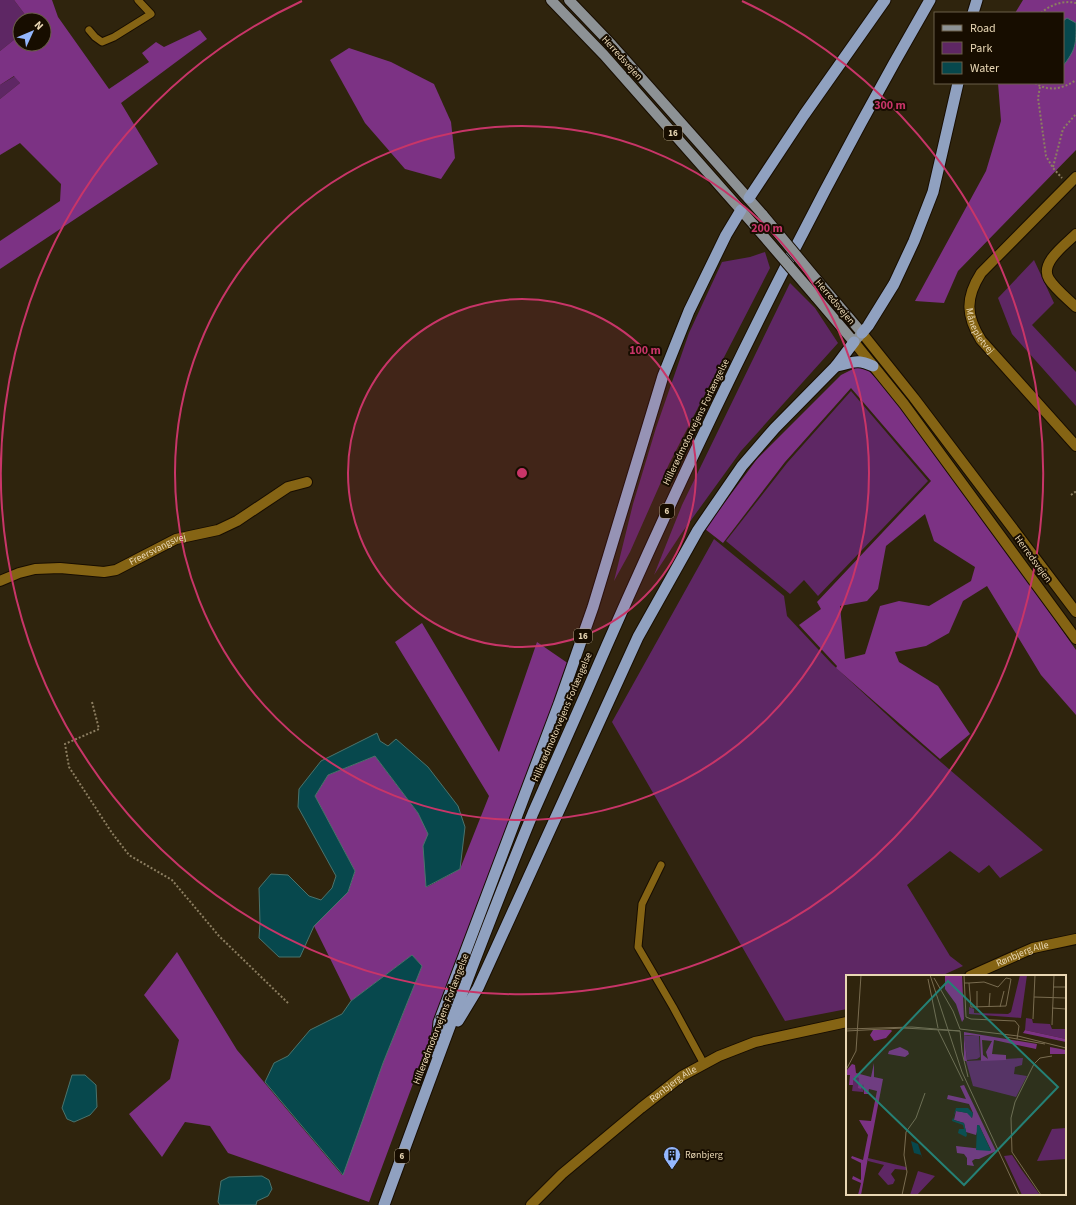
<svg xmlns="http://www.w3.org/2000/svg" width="1076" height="1205" viewBox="0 0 1076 1205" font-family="'Source Sans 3',sans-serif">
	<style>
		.green { fill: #5e2764 }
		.forest { fill: #7c3284; fill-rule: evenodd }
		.water { fill: #07484d; stroke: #4b736c }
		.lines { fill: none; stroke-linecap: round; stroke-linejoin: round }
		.service-casing { stroke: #170d00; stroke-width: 9 }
		.minor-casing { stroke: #170d00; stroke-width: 12 }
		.tertiary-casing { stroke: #170d00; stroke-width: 12 }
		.primary-casing { stroke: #170d00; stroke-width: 12 }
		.trunk-casing { stroke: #170d00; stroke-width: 13 }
		.path { stroke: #8c7e61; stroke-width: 2; stroke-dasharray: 2 2; stroke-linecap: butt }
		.service { stroke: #856414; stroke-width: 7 }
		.minor { stroke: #856414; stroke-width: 10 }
		.tertiary { stroke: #856414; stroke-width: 10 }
		.primary { stroke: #8d9295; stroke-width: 10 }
		.trunk { stroke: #90a1c0; stroke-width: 11 }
		.primary-bridge-casing { stroke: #170d00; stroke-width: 12; stroke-linecap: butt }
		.primary-bridge { stroke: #8d9295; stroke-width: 10 }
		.ring { fill: none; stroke: #c83568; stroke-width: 2 }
		.labels { text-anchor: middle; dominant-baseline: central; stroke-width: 4; stroke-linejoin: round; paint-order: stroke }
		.shield { fill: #170d00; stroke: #aa9a7e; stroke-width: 1 }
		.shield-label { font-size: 9px; font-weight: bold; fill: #e9d7b4 }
		.street-label { font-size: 10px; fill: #e9d7b4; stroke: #170d00 }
		.poi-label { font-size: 10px; fill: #e9d7b4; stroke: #170d00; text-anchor: start }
		.inset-road { fill: none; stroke: #796c50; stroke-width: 1 }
		.view { fill: #258075; fill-opacity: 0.15; stroke: #258075; stroke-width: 2 }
		.inset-edge { fill: none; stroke: #e9d7b4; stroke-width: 2 }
		.centre { fill: #c83568; stroke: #170d00; stroke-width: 2 }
		.ring-label { font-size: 12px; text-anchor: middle; font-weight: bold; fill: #c83568; stroke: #170d00; stroke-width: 4; stroke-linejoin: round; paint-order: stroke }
	</style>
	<rect width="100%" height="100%" fill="#2f240d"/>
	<!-- green -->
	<g class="green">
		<polygon points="0,0 14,0 29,20 20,20 20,35 0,51"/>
		<polygon points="15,76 20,83 0,99 0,85"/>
		<polygon points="765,252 770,268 669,464 630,552 614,581 633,504 656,428 689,333 722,262 750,257"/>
		<polygon points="1034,260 1054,303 1032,325 1076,372 1076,406 1012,334 998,298"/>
		<polygon points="790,283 815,308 838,343 741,451 681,534 654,575 682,505"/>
		<polygon points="851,391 928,481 818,596 804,580 790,594 726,541 787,463"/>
		<polygon points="714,539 784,596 787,616 832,664 899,726 1043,850 1000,878 989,865 979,873 950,851 907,885 950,956 963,966 941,976 847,976 847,1009 785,1021 612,722"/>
	</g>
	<!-- forest -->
	<g class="forest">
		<polygon points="14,0 52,0 58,17 109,89 149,62 142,53 156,42 164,47 200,30 207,39 121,103 158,164 0,269 0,241 60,201 61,184 20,143 0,155 0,99 20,83 14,76 0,85 0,51 20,35 20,44 44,44 44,20 29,20"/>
		<polygon points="1023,0 1076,0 1076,150 958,271 944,303 915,301 986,171 1001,121 998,83 1063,83 1063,13 1015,13"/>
		<polygon points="349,48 391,62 434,84 451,122 455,158 441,179 405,169 365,123 330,60"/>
		<path d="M860,366l8,4 21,22 63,82 124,176v65l-35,-40 -54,-89 -24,15 -14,32 -23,13 -31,6 4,10 39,24 32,48 -30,25 -104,-91 1,-2 -38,-41 22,-16 -4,-7 114,-121 -80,-93 -66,74 -62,81 -18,-14 52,-70 84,-84 12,-6zM925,514l9,27 41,26 -4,14 -42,25 -30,-5 -19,5 -15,48 -20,5 -5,-53 27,-5 11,-12 8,-43z"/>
		<polygon points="422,623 499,752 537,642 569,664 369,1202 228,1153 210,1126 185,1122 162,1157 129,1114 170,1079 179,1040 144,995 177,952 237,1050 342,1175 383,1063 422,966 412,955 351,1001 314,926 348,892 355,871 315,796 328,775 375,756 418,813 429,834 424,846 427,887 460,869 489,796 395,642"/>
	</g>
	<!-- water -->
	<g class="water">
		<path d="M1067,18l9,5c0,22 0,26 -13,43v-45z"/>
		<polygon points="377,733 380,741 388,746 396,739 428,767 458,806 465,827 460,869 426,887 423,846 428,834 418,813 375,756 328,775 315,796 355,871 348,892 314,926 300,957 279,957 259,938 260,923 259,888 271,874 288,875 309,896 321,900 332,888 336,876 298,807 299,789 321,761"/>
		<polygon points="412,955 422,966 383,1063 343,1175 265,1082 274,1063 288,1056 310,1030 342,1014 351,1001"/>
		<polygon points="72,1075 85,1075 96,1085 97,1107 90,1115 74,1122 67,1119 62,1108"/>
		<polygon points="262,1176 269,1180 272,1189 268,1196 257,1201 256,1205 220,1205 218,1202 221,1181 229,1177"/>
	</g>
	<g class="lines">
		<defs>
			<g id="service">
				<polyline points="89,30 95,37 102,42 114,37 151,14 138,0"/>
				<polyline points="661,865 642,904 638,947 673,1007 704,1064"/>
			</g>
			<g id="minor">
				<path d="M1076,234c-10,10 -37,29 -27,45 6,10 19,20 27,28"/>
				<path id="s1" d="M0,581l19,-8 16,-4 25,-1 44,4 12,-2 60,-31 42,-9 19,-9 51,-34 19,-5"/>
				<path id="s2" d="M970,976l63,-28 43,-9"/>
				<path id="s3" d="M531,1205l31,-31 79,-66 41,-32 37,-20 36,-14 92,-20"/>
			</g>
			<g id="tertiary">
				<path id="s4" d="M1076,177l-95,96c-16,25 -15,43 0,67l95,106"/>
				<polyline points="862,333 914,398 1076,612"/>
				<polyline points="854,342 904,404 1076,639"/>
			</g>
			<g id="primary">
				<polyline points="551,0 604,55 754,225"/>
				<polyline points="569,0 612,45 763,215"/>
				<polyline points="815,296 854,342 862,333 817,280"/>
			</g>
			<g id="trunk">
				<polyline points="973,13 977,0"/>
				<polyline points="749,198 804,115 885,0"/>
				<polyline points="862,333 868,326 894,284 914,241 933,192 958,83"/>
				<path d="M836,366c19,-3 18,-8 37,0"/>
				<polyline points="458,1021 478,988 638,637 698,530 742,466 775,428 836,366 854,342"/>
				<polyline points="436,1053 439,1022 559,704 593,607 663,376 689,311 726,235 741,210"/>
				<path d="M384,1205c48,-131 96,-263 149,-392 18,-41 36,-81 54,-122 102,-236 214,-468 343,-691"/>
			</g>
		</defs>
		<!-- service casing -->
		<use href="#service" class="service-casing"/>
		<!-- minor casing -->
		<use href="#minor" class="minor-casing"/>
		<!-- tertiary casing -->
		<use href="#tertiary" class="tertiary-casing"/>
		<!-- primary casing -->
		<use href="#primary" class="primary-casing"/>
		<!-- trunk casing -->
		<use href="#trunk" class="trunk-casing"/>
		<!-- path -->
		<g class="path">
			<path d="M1041,13c9,-8 22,-13 35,-10"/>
			<path d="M1035,83c13,9 28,6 41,-3"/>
			<polyline points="1040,87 1038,98 1046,156 1053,168 1062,178"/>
			<polyline points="1053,167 1063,129 1076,114"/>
			<polyline points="1071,495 1075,492 1076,493"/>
			<polyline points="92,702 99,729 65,744 69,767 112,833 129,855 172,880 219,936 288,1003"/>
		</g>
		<!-- service -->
		<use href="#service" class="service"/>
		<!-- minor -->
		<use href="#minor" class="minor"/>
		<!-- tertiary -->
		<use href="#tertiary" class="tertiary"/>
		<!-- primary -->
		<use href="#primary" class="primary"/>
		<!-- trunk -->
		<use href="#trunk" class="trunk"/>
		<defs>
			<g id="primary-bridge">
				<polyline points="763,215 817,280"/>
				<polyline points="754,225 815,296"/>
			</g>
		</defs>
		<!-- primary-bridge casing -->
		<use href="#primary-bridge" class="primary-bridge-casing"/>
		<!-- primary-bridge -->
		<use href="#primary-bridge" class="primary-bridge"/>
	</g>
	<!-- distance rings -->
	<circle cx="522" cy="473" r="174" fill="#c83568" fill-opacity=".12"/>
	<g class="ring">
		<circle cx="522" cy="473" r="174"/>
		<circle cx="522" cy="473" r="347"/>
		<path d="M742 1A521 521 0 1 1 302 1"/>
	</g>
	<!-- icons -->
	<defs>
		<symbol id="building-pin" viewBox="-11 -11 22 30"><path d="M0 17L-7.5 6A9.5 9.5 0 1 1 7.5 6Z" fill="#94b7fd" stroke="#170d00"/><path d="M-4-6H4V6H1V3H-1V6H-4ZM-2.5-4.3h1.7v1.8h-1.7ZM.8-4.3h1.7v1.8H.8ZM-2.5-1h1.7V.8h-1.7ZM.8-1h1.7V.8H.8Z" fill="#111"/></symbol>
	</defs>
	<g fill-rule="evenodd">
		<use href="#building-pin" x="662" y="1145" width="20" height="27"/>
	</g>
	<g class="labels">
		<!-- shield labels -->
		<g class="shield">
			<rect x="664" y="126" width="18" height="14" rx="3"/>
			<rect x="660" y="504" width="14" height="14" rx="3"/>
			<rect x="574" y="629" width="18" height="14" rx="3"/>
			<rect x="395" y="1149" width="14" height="14" rx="3"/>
		</g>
		<g class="shield-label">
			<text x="673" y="133">16</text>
			<text x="667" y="511">6</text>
			<text x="583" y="636">16</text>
			<text x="402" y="1156">6</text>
		</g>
		<!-- street labels -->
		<g class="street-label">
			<text transform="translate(622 58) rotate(48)">Herredsvejen</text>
			<text transform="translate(835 302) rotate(50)">Herredsvejen</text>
			<text stroke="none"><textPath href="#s4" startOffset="198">Månepletvej</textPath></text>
			<text transform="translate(696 422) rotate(-64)">Hillerødmotorvejens Forlængelse</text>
			<text stroke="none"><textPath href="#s1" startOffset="165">Freersvangsvej</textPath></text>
			<text transform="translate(1033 559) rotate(54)">Herredsvejen</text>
			<text transform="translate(562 717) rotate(-67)">Hillerødmotorvejens Forlængelse</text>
			<text stroke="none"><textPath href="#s2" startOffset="57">Rønbjerg Alle</textPath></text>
			<text transform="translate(441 1019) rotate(-69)">Hillerødmotorvejens Forlængelse</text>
			<text stroke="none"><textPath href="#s3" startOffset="187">Rønbjerg Alle</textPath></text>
		</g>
		<!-- poi labels -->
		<g class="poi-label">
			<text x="685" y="1155">Rønbjerg</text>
		</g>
	</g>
	<!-- overview -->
	<g transform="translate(846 975)">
		<rect width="220" height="220" fill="#2f240d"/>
		<path d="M174,0h7l-6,43 -52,-4v-7l5,2v4l34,1 3,-2zM180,43l6,1 1,4 17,1 2,5h14v10l-41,-9zM118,61h15l1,21 -3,2 -10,1zM177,83l-1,7 -7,2 -1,7 13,2 -11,21 -43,-11 -7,-25zM8,102l5,1 4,6v8l-11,-1zM220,153v31l-29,2 15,-32zM166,180l9,14 19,26h-18l-18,-39zM22,183l38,9v3l-11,-1 -4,5 4,6 -2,4 -5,1 -10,-11 6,-9 -16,-4zM72,196l17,5 -18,19h-7z" fill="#5e2764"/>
		<path d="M99,0h17l2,44 -2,3 -6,-18 -11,-15zM27,55h18l1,1 -6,7 -12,3 -4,-6zM179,55l41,9v3l-43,-9zM118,57l73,12 -1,5 -42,-9 -2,14 14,1v5l-25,1 -1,-25 -16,-1 3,26h-3zM136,65l10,1 -6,11 2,7 -5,-4zM54,72l8,4 1,3 -4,3 -17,-3 1,-3zM204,72l16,3 -1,4h-15zM28,88v14l9,2 -22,116h-3l3,-12 -9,-4 1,-3 8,4v-17l-10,-5 1,-2 11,4 5,-25 -9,-15 12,1 6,-30 -8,-2 -1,5h-4l-1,-10 -2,5 -3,-1 1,-10 -5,-1 -1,8h-4l1,-10h-4v-4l6,-7 3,1 1,8 15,4zM118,110l32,66 -17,8h-4l-3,2 2,5 -7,-1v-7l-3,-4 -7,-1 -1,-7 35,4 -12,-25 -3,10 -10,-3 -2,-9 -10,-3 2,-9 12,2 4,5 1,-5 -4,-9 -22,-5 1,-4 18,4 -6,-13z" fill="#7c3284" fill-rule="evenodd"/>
		<path d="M110,133h12l5,5 -1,5 -5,-5 -11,-2 -3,6 1,3 10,3 3,12 -1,2 -8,-4 1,-4h5l-1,-4 -11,-4zM131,150h2l12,26 -15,-1zM65,166l7,3 5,16 -2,-5 -7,-2z" fill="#07484d"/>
		<path class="inset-road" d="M84,0l32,97 57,123M118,0l2,42 5,2 44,2 4,5 -2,13M88,3l19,33 7,18M82,4l10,49M118,8h5l2,24 35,-1 5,-27 -5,-1 -8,9 -14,-5 -15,1M207,12h13M188,22l32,1M143,32l1,-14M154,32l4,-16M131,33v-17M206,33l14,1M187,44l2,-44M206,50l2,-50M0,54l66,-2 48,4 -57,-3 -57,3M114,54l58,7 48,12M92,55l25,51M114,56l2,21 6,25M160,62l39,7M0,95l10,-19 5,-76M56,220l5,-23 -3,-17 2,-23 10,-14 9,-25M195,220l-29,-43 -1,-34 4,-16 19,-38 6,-6 12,-2"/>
		<path class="view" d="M102,6l110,106 -94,98 -110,-106z"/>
		<rect width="220" height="220" class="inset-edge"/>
	</g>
	<circle cx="522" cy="473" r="6" class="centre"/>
	<g class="ring-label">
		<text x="890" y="109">300 m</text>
		<text x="767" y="232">200 m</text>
		<text x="645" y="354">100 m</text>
	</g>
	<!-- legend -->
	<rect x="934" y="12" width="130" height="72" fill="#170d00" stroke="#6b5e48"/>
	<rect x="942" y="25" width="20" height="6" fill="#8d9295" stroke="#6b5e48"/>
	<text x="970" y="32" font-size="12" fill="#e9d7b4">Road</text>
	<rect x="942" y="42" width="20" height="12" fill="#5e2764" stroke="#6b5e48"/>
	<text x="970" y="52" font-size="12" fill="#e9d7b4">Park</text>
	<rect x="942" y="62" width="20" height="12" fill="#07484d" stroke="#6b5e48"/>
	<text x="970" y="72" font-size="12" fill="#e9d7b4">Water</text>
	<!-- north arrow -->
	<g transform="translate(32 32) rotate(46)"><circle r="19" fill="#170d00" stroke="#6b5e48"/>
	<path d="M0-3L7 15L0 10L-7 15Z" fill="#94b7fd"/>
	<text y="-6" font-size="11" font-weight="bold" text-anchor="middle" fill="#e9d7b4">N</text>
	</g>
</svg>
